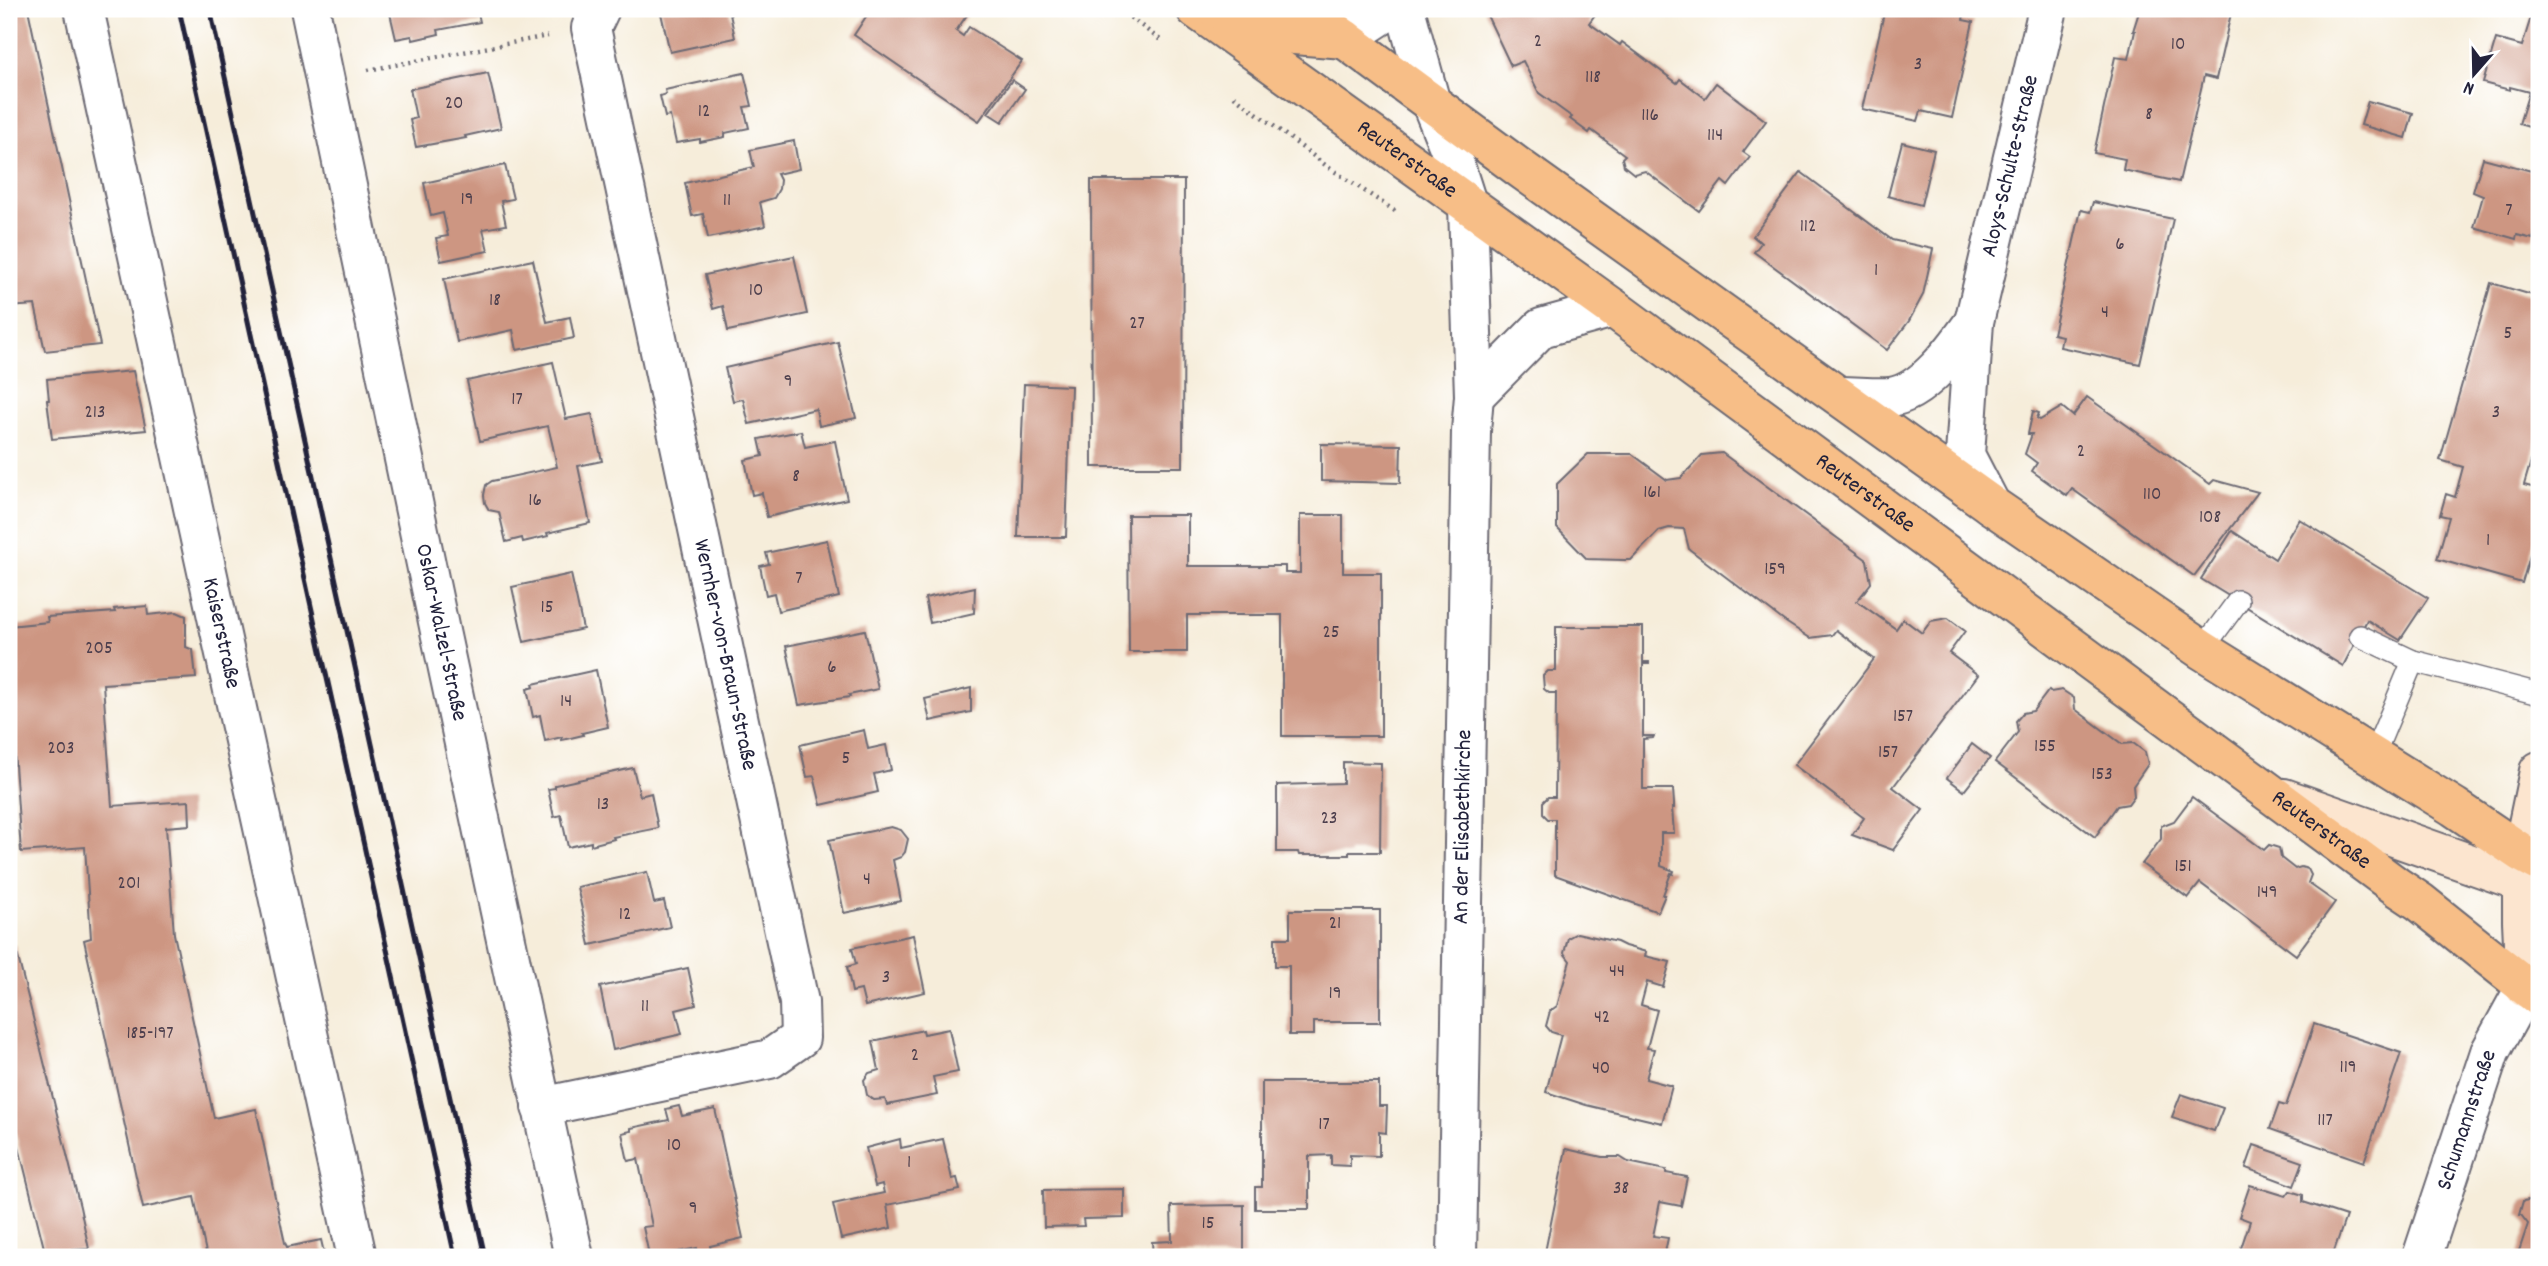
<svg xmlns="http://www.w3.org/2000/svg" width="2548" height="1266" viewBox="0 0 2548 1266" font-family="Dekko,sans-serif">
	<style>
		.building { fill: #cd9682 }
		.lines { fill: none; stroke-linecap: round; stroke-linejoin: round }
		.service-casing { stroke: #6c6973; stroke-width: 24 }
		.minor-casing { stroke: #6c6973; stroke-width: 42 }
		.secondary-casing { stroke: #6c6973; stroke-width: 42 }
		.primary-casing { stroke: #6c6973; stroke-width: 42 }
		.path { stroke: #6c6973; stroke-width: 4.5; stroke-dasharray: 2 5; stroke-linecap: butt }
		.service { stroke: #fff; stroke-width: 21 }
		.minor { stroke: #fff; stroke-width: 38 }
		.secondary { stroke: #fce5cf; stroke-width: 38 }
		.primary { stroke: #f7be87; stroke-width: 38 }
		.rail { stroke: #22223b; stroke-width: 5 }
		.labels { text-anchor: middle; dominant-baseline: central; stroke-width: 7; stroke-linejoin: round; paint-order: stroke }
		.number-label { font-size: 19px; fill: #4d3f4d }
		.street-label { font-size: 23px; fill: #22223b; stroke: #fff }
	</style>
	<rect width="100%" height="100%" fill="#fff"/>
	<filter id="ink" filterUnits="userSpaceOnUse"><feTurbulence type="fractalNoise" baseFrequency=".0143" numOctaves="2"/><feDisplacementMap in="SourceGraphic" scale="14" xChannelSelector="R" yChannelSelector="G"/><feConvolveMatrix kernelMatrix="1 2 1 2 8 2 1 2 1" color-interpolation-filters="sRGB"/></filter>
	<filter id="wash" filterUnits="userSpaceOnUse"><feTurbulence type="fractalNoise" baseFrequency=".00686" numOctaves="4" result="noise"/><feDisplacementMap in="SourceGraphic" scale="28" xChannelSelector="R" yChannelSelector="G"/><feGaussianBlur stdDeviation="1.57" result="paint"/><feColorMatrix in="noise" values="0 0 0 0 0 0 0 0 0 0 0 0 0 0 0 0 0 1.4 0 .05"/><feComposite in="paint" operator="in"/></filter>
	<g filter="url(#wash)">
		<rect width="100%" height="100%" fill="#f6edda"/>
		<g id="blocks">
			<!-- building -->
			<g class="building">
				<polygon points="9,9 28,9 100,345 45,351 35,305 9,307"/>
				<polygon points="389,9 477,9 480,22 438,30 439,34 413,40 412,36 396,39"/>
				<polygon points="660,9 729,9 735,38 670,52"/>
				<polygon points="871,9 971,9 956,31 963,36 969,27 1022,61 979,121 854,35"/>
				<polygon points="1484,9 1599,9 1589,23 1620,45 1622,42 1677,83 1680,79 1705,98 1716,83 1766,121 1743,152 1750,157 1728,186 1722,181 1699,211 1645,171 1634,174 1624,166 1622,158 1625,155 1591,130 1589,133 1570,119 1572,117 1539,93 1523,61 1511,66"/>
				<polygon points="1885,9 1965,9 1963,20 1973,22 1952,118 1921,111 1918,121 1862,109"/>
				<polygon points="2140,9 2232,9 2216,79 2204,76 2179,182 2123,170 2125,159 2094,153 2115,57 2129,59 2135,31 2133,31"/>
				<polygon points="2516,9 2539,9 2539,130 2519,124 2529,92 2510,87 2510,90 2483,83 2496,39 2522,46 2532,14"/>
				<polygon points="488,73 501,128 465,136 466,138 416,147 410,120 416,118 410,89"/>
				<polygon points="744,73 752,106 744,107 749,128 725,133 725,137 700,142 700,139 676,143 670,116 665,117 660,96 666,94 665,90"/>
				<polygon points="1012,80 1025,89 1002,122 988,113"/>
				<polygon points="2368,101 2413,113 2406,138 2361,125"/>
				<polygon points="794,141 799,169 777,174 780,180 779,189 774,198 760,202 765,226 708,238 703,214 692,216 685,183 754,167 750,150"/>
				<polygon points="1902,142 1934,150 1921,205 1888,196"/>
				<polygon points="2483,158 2539,173 2539,227 2537,226 2533,239 2517,235 2516,239 2474,227 2483,196 2473,192"/>
				<polygon points="505,165 513,199 501,201 506,225 483,229 488,251 441,261 436,238 448,236 443,213 431,216 424,183"/>
				<polygon points="1801,172 1892,240 1933,249 1923,295 1909,321 1887,350 1754,252 1761,243 1753,236"/>
				<polygon points="1091,180 1184,180 1183,467 1092,467"/>
				<polygon points="2093,202 2173,219 2140,364 2060,347 2062,336 2053,334 2081,210 2090,212"/>
				<polygon points="794,256 807,314 728,331 723,306 713,309 705,275"/>
				<polygon points="533,260 547,322 570,317 574,338 517,350 513,330 457,342 444,279"/>
				<polygon points="2491,283 2539,297 2539,433 2524,485 2539,489 2539,524 2522,583 2437,559 2449,517 2440,515 2446,494 2455,497 2463,467 2440,460"/>
				<polygon points="838,342 856,418 819,426 816,409 749,424 743,399 733,401 725,368"/>
				<polygon points="553,362 566,419 592,414 597,438 602,461 578,466 590,523 547,533 548,536 523,542 522,538 506,542 499,512 489,510 485,503 484,495 486,485 492,481 557,467 553,447 548,426 480,441 467,381"/>
				<polygon points="133,371 146,430 52,439 47,400 49,400 47,379"/>
				<polygon points="1024,384 1071,386 1066,537 1018,537"/>
				<polygon points="2087,397 2210,484 2214,480 2258,492 2194,576 2072,489 2067,496 2032,471 2037,463 2025,454 2032,434 2028,434 2033,411 2039,413 2037,418 2040,420 2062,407 2073,416"/>
				<polygon points="801,431 805,447 835,441 847,499 767,517 762,493 752,495 745,460 763,456 759,439"/>
				<polygon points="1321,444 1401,445 1400,483 1321,481"/>
				<polygon points="1722,453 1867,560 1871,583 1857,601 1896,629 1903,619 1922,633 1931,621 1948,618 1965,631 1949,653 1978,675 1893,787 1923,810 1893,850 1852,835 1864,818 1794,765 1874,659 1836,630 1832,635 1810,638 1784,621 1689,549 1684,529 1669,528 1659,531 1631,560 1624,560 1587,559 1557,528 1557,484 1588,454 1632,454 1667,480 1681,478 1702,455"/>
				<polygon points="1128,515 1188,515 1188,566 1285,566 1285,573 1300,573 1300,515 1343,515 1343,573 1381,573 1381,736 1282,736 1282,615 1187,615 1187,652 1129,652"/>
				<polygon points="2299,519 2428,598 2400,640 2367,620 2343,666 2201,579 2232,531 2275,559"/>
				<polygon points="827,540 839,597 778,611 774,593 766,595 760,566 769,564 766,553"/>
				<polygon points="571,574 583,629 524,642 512,587"/>
				<polygon points="975,587 974,613 930,623 925,598"/>
				<polygon points="147,606 148,615 177,612 186,616 186,647 193,650 196,678 103,684 112,806 189,801 190,825 166,827 174,934 214,1118 256,1109 285,1243 287,1247 321,1240 325,1257 207,1257 194,1197 143,1208 84,940 91,938 85,847 21,852 10,691 13,691 11,668 9,669 9,626 48,622 47,617 115,612 114,609"/>
				<polygon points="1556,627 1643,627 1643,662 1649,662 1649,664 1643,664 1643,736 1654,736 1653,738 1643,739 1643,789 1673,789 1674,804 1674,808 1672,808 1674,833 1661,833 1661,866 1674,871 1673,874 1671,873 1663,895 1665,895 1658,912 1555,875 1555,819 1548,819 1543,814 1543,802 1548,797 1555,797 1556,693 1549,693 1544,689 1543,676 1548,671 1556,671"/>
				<polygon points="865,630 878,689 849,695 850,697 799,705 786,646"/>
				<polygon points="596,670 608,727 582,733 583,735 562,740 562,737 545,741 540,715 533,717 527,689 534,687 533,684"/>
				<polygon points="971,688 971,712 930,721 925,699"/>
				<polygon points="2049,690 2051,692 2062,690 2074,698 2075,709 2099,727 2122,744 2133,743 2145,752 2148,764 2133,786 2134,796 2128,804 2117,806 2095,837 1995,762 2018,732 2016,721 2023,713 2033,711"/>
				<polygon points="864,730 868,749 886,745 891,770 874,774 878,792 821,805 814,776 807,777 800,745"/>
				<polygon points="1972,744 1990,758 1964,791 1947,778"/>
				<polygon points="1343,762 1381,763 1380,852 1349,852 1349,855 1299,855 1298,852 1277,852 1277,785 1343,783"/>
				<polygon points="633,768 640,796 651,793 658,828 613,837 614,839 591,845 591,842 568,847 561,815 554,817 548,789 555,788 555,785"/>
				<polygon points="2192,797 2264,850 2269,845 2279,848 2281,858 2295,869 2301,867 2308,869 2311,875 2308,883 2335,902 2296,955 2200,883 2188,898 2142,864 2161,839 2161,826 2174,821"/>
				<polygon points="891,827 901,830 908,839 905,852 901,857 893,860 901,901 844,913 829,840"/>
				<polygon points="647,872 654,903 664,901 670,927 590,945 577,887"/>
				<polygon points="1290,910 1380,910 1380,1022 1314,1022 1314,1035 1289,1035 1289,966 1275,966 1275,938 1290,938"/>
				<polygon points="1577,933 1617,942 1625,946 1646,952 1645,956 1670,962 1663,987 1647,982 1641,1005 1657,1010 1647,1048 1654,1049 1646,1079 1672,1086 1662,1123 1586,1105 1546,1092 1561,1035 1551,1032 1546,1026 1550,1011 1557,1006 1570,961 1564,953 1568,938"/>
				<polygon points="913,935 925,992 865,1006 861,990 852,992 847,967 856,964 852,948"/>
				<polygon points="15,945 80,1207 89,1249 45,1252 9,1107 9,946"/>
				<polygon points="688,968 696,1005 676,1010 682,1034 613,1050 600,987"/>
				<polygon points="2314,1024 2401,1053 2364,1162 2270,1129 2279,1104 2286,1106"/>
				<polygon points="949,1029 958,1072 933,1077 937,1095 887,1105 885,1099 874,1100 867,1095 864,1080 869,1073 879,1070 873,1041 923,1030 924,1034"/>
				<polygon points="1262,1082 1379,1082 1379,1106 1387,1106 1386,1133 1379,1132 1379,1156 1350,1155 1350,1166 1331,1165 1331,1155 1309,1156 1309,1209 1255,1209 1255,1187 1262,1187"/>
				<polygon points="2181,1094 2223,1108 2214,1131 2172,1117"/>
				<polygon points="679,1106 682,1116 715,1109 743,1238 710,1246 712,1257 699,1257 697,1248 659,1256 658,1253 649,1255 643,1227 652,1226 638,1159 628,1161 622,1133 631,1131 631,1128 669,1120 666,1109"/>
				<polygon points="900,1139 901,1148 943,1139 952,1179 957,1178 960,1190 887,1205 891,1228 841,1239 833,1204 884,1193 882,1184 875,1186 866,1148"/>
				<polygon points="2254,1145 2303,1162 2294,1186 2246,1168"/>
				<polygon points="1566,1149 1602,1157 1620,1157 1628,1162 1666,1170 1666,1173 1687,1177 1681,1206 1660,1202 1653,1236 1668,1238 1664,1257 1544,1257"/>
				<polygon points="2250,1185 2286,1196 2290,1191 2303,1195 2303,1202 2346,1216 2332,1257 2238,1257 2250,1221 2239,1217"/>
				<polygon points="1124,1189 1124,1218 1083,1219 1084,1226 1044,1227 1043,1190"/>
				<polygon points="2539,1192 2539,1257 2517,1257 2528,1224 2521,1215 2519,1215 2523,1201 2536,1199"/>
				<polygon points="1244,1205 1244,1257 1153,1257 1152,1242 1172,1241 1171,1206"/>
			</g>
		</g>
	</g>
	<g filter="url(#ink)">
		<use href="#blocks" fill-opacity="0" stroke="#6c6973" stroke-width="2"/>
		<g class="lines">
			<defs>
				<g id="service">
					<polyline points="2360,636 2413,661 2539,694"/>
					<polyline points="2202,650 2238,601"/>
					<polyline points="2373,757 2413,661"/>
				</g>
				<g id="minor">
					<path id="s1" d="M84,9l273,1248"/>
					<path id="s2" d="M310,9l131,627 133,621"/>
					<polyline points="1405,9 1431,103 1450,150 1468,206 1474,396 1471,431 1457,1257"/>
					<polyline points="1345,39 1391,9"/>
					<polyline points="1474,396 1541,328 1613,308"/>
					<path d="M1841,396c16,0 33,2 49,1 34,-4 66,-50 84,-75"/>
					<path id="s3" d="M1991,505l-26,-50 9,-133 74,-313"/>
					<polyline points="541,1107 770,1059 800,1038 799,1002 591,28 600,9"/>
					<path id="s4" d="M2422,1257l68,-205 35,-64 14,-3"/>
				</g>
				<g id="secondary">
					<polyline points="2284,798 2522,882 2539,885"/>
					<polyline points="2525,988 2522,921 2522,853 2539,771"/>
				</g>
				<g id="primary">
					<path id="s5" d="M1196,9l417,299 783,578 24,16 119,95"/>
					<polyline points="1216,9 1294,35 1345,39"/>
					<polyline points="1304,9 1521,169 1991,505 2202,650 2454,807 2522,853 2539,862"/>
				</g>
			</defs>
			<!-- service casing -->
			<use href="#service" class="service-casing"/>
			<!-- minor casing -->
			<use href="#minor" class="minor-casing"/>
			<!-- secondary casing -->
			<use href="#secondary" class="secondary-casing"/>
			<!-- primary casing -->
			<use href="#primary" class="primary-casing"/>
			<!-- path -->
			<g class="path">
				<polyline points="1119,9 1163,42"/>
				<polyline points="368,70 548,36"/>
				<polyline points="1234,96 1328,167 1395,211"/>
				<polyline points="2534,655 2539,636"/>
			</g>
			<!-- service -->
			<use href="#service" class="service"/>
			<!-- minor -->
			<use href="#minor" class="minor"/>
			<!-- secondary -->
			<use href="#secondary" class="secondary"/>
			<!-- primary -->
			<use href="#primary" class="primary"/>
			<!-- rail -->
			<g class="rail">
				<polyline points="179,9 455,1257"/>
				<polyline points="210,9 485,1257"/>
			</g>
		</g>
	</g>
	<g class="labels">
		<!-- number labels -->
		<g class="number-label">
			<text x="1538" y="42">2</text>
			<text x="2178" y="45">10</text>
			<text x="1918" y="65">3</text>
			<text x="1593" y="78">118</text>
			<text x="454" y="104">20</text>
			<text x="704" y="112">12</text>
			<text x="2149" y="115">8</text>
			<text x="1650" y="116">116</text>
			<text x="1715" y="136">114</text>
			<text x="467" y="200">19</text>
			<text x="727" y="201">11</text>
			<text x="2509" y="211">7</text>
			<text x="1808" y="227">112</text>
			<text x="2120" y="245">6</text>
			<text x="1876" y="271">1</text>
			<text x="756" y="291">10</text>
			<text x="495" y="301">18</text>
			<text x="2105" y="313">4</text>
			<text x="1137" y="324">27</text>
			<text x="2508" y="334">5</text>
			<text x="788" y="382">9</text>
			<text x="517" y="400">17</text>
			<text x="95" y="413">213</text>
			<text x="2496" y="413">3</text>
			<text x="2081" y="452">2</text>
			<text x="796" y="477">8</text>
			<text x="1652" y="493">161</text>
			<text x="2152" y="495">110</text>
			<text x="535" y="501">16</text>
			<text x="2210" y="518">108</text>
			<text x="2488" y="541">1</text>
			<text x="1775" y="570">159</text>
			<text x="799" y="579">7</text>
			<text x="547" y="608">15</text>
			<text x="1331" y="633">25</text>
			<text x="99" y="649">205</text>
			<text x="832" y="668">6</text>
			<text x="566" y="702">14</text>
			<text x="1903" y="717">157</text>
			<text x="2045" y="747">155</text>
			<text x="61" y="749">203</text>
			<text x="1888" y="753">157</text>
			<text x="846" y="759">5</text>
			<text x="2102" y="775">153</text>
			<text x="603" y="805">13</text>
			<text x="1329" y="819">23</text>
			<text x="2183" y="867">151</text>
			<text x="867" y="880">4</text>
			<text x="129" y="884">201</text>
			<text x="2267" y="893">149</text>
			<text x="625" y="915">12</text>
			<text x="1335" y="924">21</text>
			<text x="1617" y="972">44</text>
			<text x="886" y="978">3</text>
			<text x="1335" y="994">19</text>
			<text x="645" y="1007">11</text>
			<text x="1602" y="1018">42</text>
			<text x="150" y="1034">185-197</text>
			<text x="915" y="1056">2</text>
			<text x="2348" y="1068">119</text>
			<text x="1601" y="1069">40</text>
			<text x="2325" y="1121">117</text>
			<text x="1324" y="1125">17</text>
			<text x="674" y="1146">10</text>
			<text x="909" y="1163">1</text>
			<text x="1621" y="1189">38</text>
			<text x="693" y="1209">9</text>
			<text x="1208" y="1224">15</text>
		</g>
		<!-- street labels -->
		<g class="street-label">
			<text stroke="none"><textPath href="#s5" startOffset="259">Reuterstraße</textPath></text>
			<text stroke="none"><textPath href="#s3" startOffset="350">Aloys-Schulte-Straße</textPath></text>
			<text stroke="none"><textPath href="#s5" startOffset="826">Reuterstraße</textPath></text>
			<text stroke="none"><textPath href="#s1" startOffset="639">Kaiserstraße</textPath></text>
			<text stroke="none"><textPath href="#s2" startOffset="637">Oskar-Walzel-Straße</textPath></text>
			<text transform="translate(724 655) rotate(78)">Wernher-von-Braun-Straße</text>
			<text transform="translate(1464 827) rotate(-89)">An der Elisabethkirche</text>
			<text stroke="none"><textPath href="#s5" startOffset="1393">Reuterstraße</textPath></text>
			<text stroke="none"><textPath href="#s4" startOffset="144">Schumannstraße</textPath></text>
		</g>
	</g>
	<!-- margin -->
	<rect width="2548" height="1266" fill="none" stroke="#fff" stroke-width="35"/>
	<!-- north arrow -->
	<g transform="translate(2474 74) rotate(200)" stroke="#ffffff" stroke-width="5" paint-order="stroke">
	<path d="M0-5L12 26L0 18L-12 26Z" fill="#22223b"/>
	<text y="-10" font-size="19" font-weight="bold" text-anchor="middle" fill="#22223b">N</text>
	</g>
</svg>
